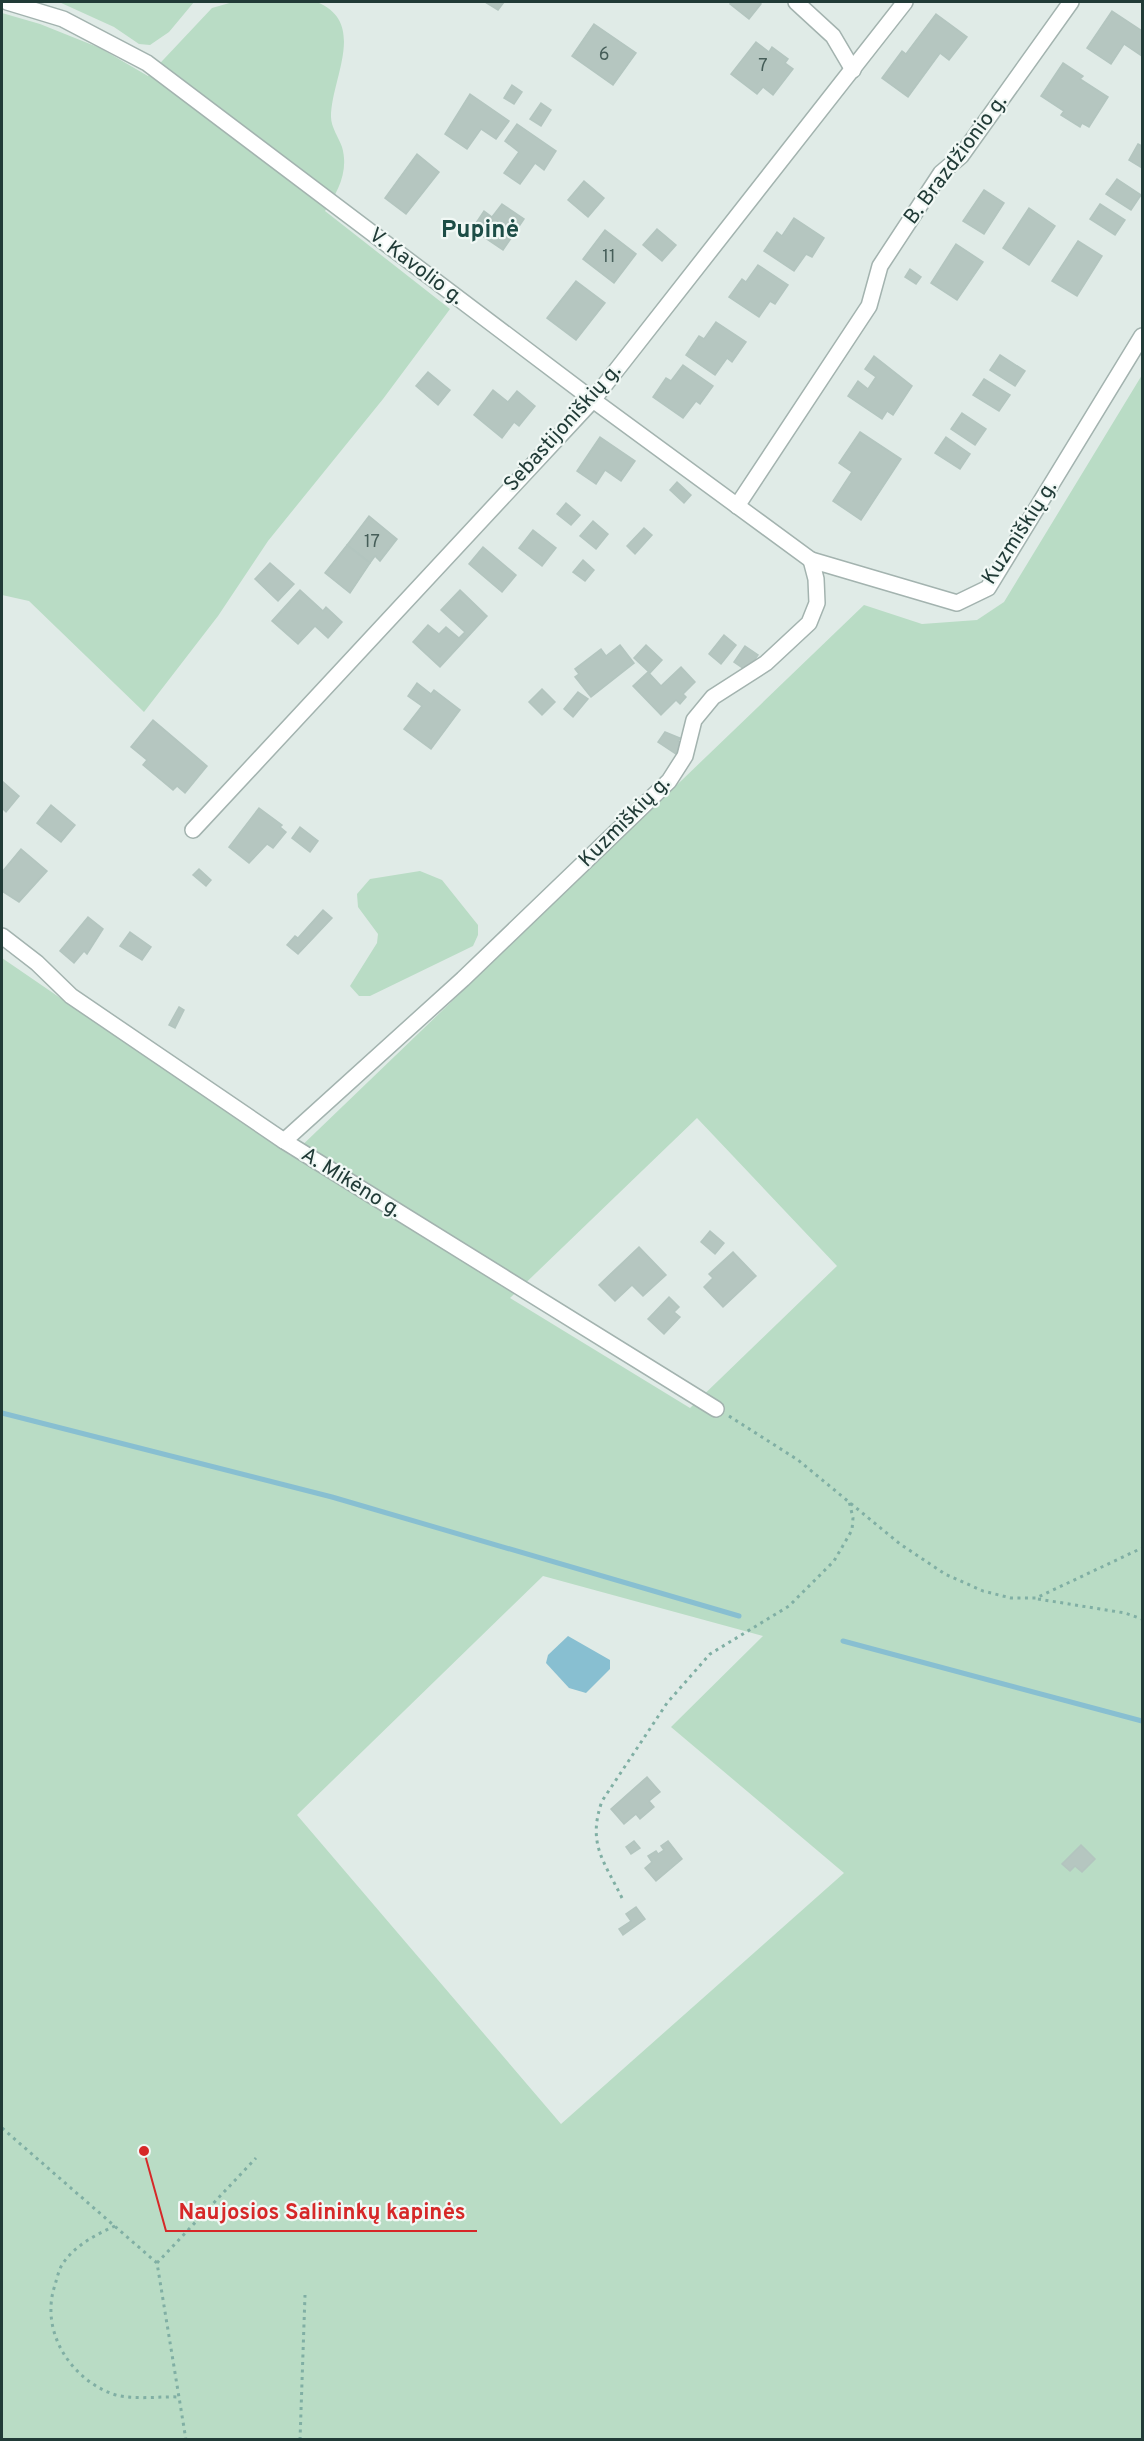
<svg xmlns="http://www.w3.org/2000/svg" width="1144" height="2441" viewBox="0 0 1144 2441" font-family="Overpass,sans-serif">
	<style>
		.green { fill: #b9dcc5; fill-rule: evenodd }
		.water { fill: #88bfd1 }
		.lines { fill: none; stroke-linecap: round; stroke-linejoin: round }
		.stream { stroke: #88bfd1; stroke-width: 5 }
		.building { fill: #b5c6c0; stroke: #b3c5bf; stroke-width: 1.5 }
		.street-casing { stroke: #a3b3af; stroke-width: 18 }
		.path { stroke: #80afa4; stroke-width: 3; stroke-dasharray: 3 4.5; stroke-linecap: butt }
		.street { stroke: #fff; stroke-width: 15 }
		.labels { text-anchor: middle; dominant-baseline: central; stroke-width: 4.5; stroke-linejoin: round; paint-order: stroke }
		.number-label { font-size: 18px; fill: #465e59 }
		.street-label { font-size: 21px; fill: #213b37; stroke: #f1f8f5 }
		.quarter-label { font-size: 24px; font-weight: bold; fill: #1d4d46; stroke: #f1f8f5 }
		.leader { fill: none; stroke: #d62828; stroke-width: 2 }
		.callout-dot { fill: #d62828; stroke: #f1f8f5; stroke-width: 2 }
		.callout-label { font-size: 22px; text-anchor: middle; font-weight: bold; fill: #d62828; stroke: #f1f8f5; stroke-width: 4.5; stroke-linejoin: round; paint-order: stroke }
	</style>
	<rect width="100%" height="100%" fill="#e0ebe7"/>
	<!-- green -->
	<g class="green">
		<polygon points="59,2 194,2 169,32 150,45 139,44 114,27"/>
		<path d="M233,2h84c51,21 14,77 14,115 0,10 8,21 11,30 7,24 -4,45 -17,64l125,98 -67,90 -115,142 -50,75 -74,96 -115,-111 -27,-6v-582l38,11 60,24 48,28 64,-68z"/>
		<path d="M1142,375v2064h-1140v-1481l289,198 573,-551 58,19 55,-4 27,-18zM697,1118l140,148 -147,142 -180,-110zM543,1576l220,60 -92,91 173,146 -283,251 -264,-309z"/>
		<polygon points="420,871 442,880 478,925 478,935 473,946 370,996 359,996 350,986 377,943 378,934 358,907 357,894 370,879"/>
	</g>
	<!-- water -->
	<polygon class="water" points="568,1636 610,1660 610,1669 586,1693 569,1688 546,1663 548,1655"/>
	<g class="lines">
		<!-- stream -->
		<g class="stream">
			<polyline points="2,1413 332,1497 739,1616"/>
			<polyline points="843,1641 1142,1721"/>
		</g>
	</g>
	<!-- building -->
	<g class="building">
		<polygon points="485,2 504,2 498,10"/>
		<polygon points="732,2 758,2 761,4 749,19 730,4"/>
		<polygon points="1112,11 1142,31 1142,56 1124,44 1111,64 1087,48"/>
		<polygon points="936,14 967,37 949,60 940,53 908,97 882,78 902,51 906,54"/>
		<polygon points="594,24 636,53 613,85 572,56"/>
		<polygon points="756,42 769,52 772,47 788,59 785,63 793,69 773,95 763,87 757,94 731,74"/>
		<polygon points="1063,63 1083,76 1080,79 1108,97 1089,127 1082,123 1080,127 1061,115 1064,111 1041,96"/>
		<polygon points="512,85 522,92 514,104 504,98"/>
		<polygon points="470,94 509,121 496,139 481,129 467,149 445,134"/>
		<polygon points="541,103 551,110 541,126 530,119"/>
		<polygon points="517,124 556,151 544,170 535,163 520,184 504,173 519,152 505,141"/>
		<polygon points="1138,144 1142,146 1142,168 1129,160"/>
		<polygon points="417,154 439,172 406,214 385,198"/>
		<polygon points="1117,179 1141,195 1131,210 1106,194"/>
		<polygon points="584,181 604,198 588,217 568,200"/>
		<polygon points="984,190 1004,203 984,234 963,221"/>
		<polygon points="502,204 524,219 503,250 472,229 484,211 492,217"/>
		<polygon points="1100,204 1125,220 1115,235 1090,219"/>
		<polygon points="1029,208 1055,226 1029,265 1003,248"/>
		<polygon points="794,218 824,238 812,257 806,254 794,271 764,251 777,232 782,236"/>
		<polygon points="657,229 676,245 662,261 643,245"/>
		<polygon points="605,230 636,254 614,283 583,259"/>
		<polygon points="1078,241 1102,256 1077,296 1052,281"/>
		<polygon points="956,244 983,262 957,300 931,283"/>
		<polygon points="758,265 788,285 775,304 770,301 759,317 729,297 742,279 746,282"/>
		<polygon points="910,269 921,277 916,284 905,277"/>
		<polygon points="576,281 605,303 576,340 547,318"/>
		<polygon points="716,322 746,342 732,362 727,358 715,375 686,355 699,336 704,339"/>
		<polygon points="1000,355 1025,371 1015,386 990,370"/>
		<polygon points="874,356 912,386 893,415 887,411 882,419 848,396 858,381 868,389 876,377 865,369"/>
		<polygon points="683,365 713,386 700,404 696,401 683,418 653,397 666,378 671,381"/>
		<polygon points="428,372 450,390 438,405 416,386"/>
		<polygon points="984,379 1010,395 999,411 973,395"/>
		<polygon points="493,390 508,402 517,391 535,406 519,426 514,422 502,438 474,415"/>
		<polygon points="962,413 986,429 975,445 951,429"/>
		<polygon points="860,432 901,459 861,520 833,501 852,472 839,463"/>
		<polygon points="600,437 635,461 621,481 605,470 596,484 577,471"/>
		<polygon points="946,437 970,454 960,469 935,453"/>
		<polygon points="677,482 691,495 684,503 670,490"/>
		<polygon points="566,503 580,515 571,525 557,514"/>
		<polygon points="369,516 397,539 380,561 375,556 370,563 347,545"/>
		<polygon points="593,521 608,534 596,549 580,536"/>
		<polygon points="644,528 652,535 635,554 627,546"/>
		<polygon points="533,530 556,548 542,566 519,548"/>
		<polygon points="347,545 370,563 350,593 325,573"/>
		<polygon points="483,547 516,575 502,592 469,564"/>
		<polygon points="583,560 594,570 585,581 573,572"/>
		<polygon points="270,563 294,584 278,601 255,579"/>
		<polygon points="300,590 323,611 326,607 342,622 328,638 315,626 298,644 272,621"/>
		<polygon points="460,590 487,616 440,667 413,642 428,625 439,634 446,627 459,638 465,632 441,610"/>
		<polygon points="724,635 736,645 721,664 709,654"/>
		<polygon points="620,645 634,663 591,697 575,677 579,674 575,669 601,649 606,656"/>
		<polygon points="646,645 662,660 650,673 634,658"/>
		<polygon points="745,646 758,655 747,671 734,662"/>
		<polygon points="681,667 695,682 683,694 686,697 680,704 676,700 661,715 633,686 648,672 661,686"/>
		<polygon points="417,683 431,694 434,690 460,710 431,749 404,729 422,706 408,696"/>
		<polygon points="542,689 555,702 542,715 529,702"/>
		<polygon points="578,692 588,699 573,717 564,709"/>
		<polygon points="153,720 207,766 185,793 177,786 173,790 143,765 147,760 131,747"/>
		<polygon points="665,732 680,738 678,741 683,744 676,754 658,742"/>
		<polygon points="2,781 19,796 6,812 2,808"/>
		<polygon points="51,805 75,825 61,842 37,823"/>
		<polygon points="259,808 282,825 280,827 286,832 273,848 267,844 249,863 229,847"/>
		<polygon points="300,827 318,841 310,852 292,838"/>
		<polygon points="21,849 47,871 19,902 2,891 2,872"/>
		<polygon points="199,869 211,880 206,886 193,875"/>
		<polygon points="323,910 332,918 298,954 287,945 295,936 298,938"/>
		<polygon points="88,917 103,929 87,954 84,951 74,963 60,951"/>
		<polygon points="130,932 151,947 142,960 120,946"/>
		<polygon points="179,1007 184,1010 175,1028 169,1025"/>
		<polygon points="710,1231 724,1243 715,1254 701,1242"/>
		<polygon points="639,1247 666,1275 643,1296 632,1285 615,1301 599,1285"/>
		<polygon points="733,1252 756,1276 723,1307 704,1287 713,1278 709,1274"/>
		<polygon points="669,1297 679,1307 674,1312 680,1317 664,1334 648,1319"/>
		<polygon points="647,1777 660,1792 649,1801 654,1807 640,1819 636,1814 624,1824 611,1809"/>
		<polygon points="634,1841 640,1848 631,1854 626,1847"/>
		<polygon points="668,1841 682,1859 656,1881 645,1868 652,1862 648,1856 656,1851 658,1854 664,1850 661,1846"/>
		<polygon points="1081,1845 1095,1859 1082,1872 1075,1866 1070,1871 1062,1864"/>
		<polygon points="636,1907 645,1919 623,1935 619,1929 631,1921 626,1914"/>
	</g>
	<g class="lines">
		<defs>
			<g id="street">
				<polyline points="7,2 63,19 147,63 593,400 811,560"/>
				<polyline points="796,2 833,36 853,70"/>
				<polyline points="737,506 869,306 880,266 941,173 961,156 1071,2"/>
				<polyline points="193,830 593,400 905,2"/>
				<polyline points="2,936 37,963 71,996 284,1141 716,1409"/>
				<polyline points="284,1141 463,979 669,781 685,756 694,720 713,697 766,663 809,623 817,603 816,579 811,560 957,603 988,588 1142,336"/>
			</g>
		</defs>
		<!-- street casing -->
		<use href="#street" class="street-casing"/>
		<!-- path -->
		<g class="path">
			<polyline points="729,1416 798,1460 900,1544 945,1574 983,1591 1011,1598 1036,1598 1142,1548"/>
			<polyline points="1038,1599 1125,1613 1142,1619"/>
			<path d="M622,1898c-18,-37 -35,-54 -20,-97l65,-98 43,-49 79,-48 45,-45 18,-31 1,-12 -4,-17"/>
			<polyline points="2,2128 157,2263 186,2440"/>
			<path d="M115,2226c-20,9 -39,19 -52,37 -4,6 -6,15 -8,22 -15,44 13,91 55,108 19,8 49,3 69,4"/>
			<polyline points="157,2263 256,2158"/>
			<polyline points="300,2440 305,2295"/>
		</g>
		<!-- street -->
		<use href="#street" class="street"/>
	</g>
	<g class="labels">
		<!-- number labels -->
		<g class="number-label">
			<text x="604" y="55">6</text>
			<text x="763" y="66">7</text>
			<text x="609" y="257">11</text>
			<text x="372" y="542">17</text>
		</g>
		<!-- street labels -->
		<g class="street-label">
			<text transform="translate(956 160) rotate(-53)">B. Brazdžionio g.</text>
			<text transform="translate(416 267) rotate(37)">V. Kavolio g.</text>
			<text transform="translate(563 428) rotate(-48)">Sebastijoniškių g.</text>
			<text transform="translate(1020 533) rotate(-57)">Kuzmiškių g.</text>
			<text transform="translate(625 822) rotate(-45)">Kuzmiškių g.</text>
			<text transform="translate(351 1183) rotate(32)">A. Mikėno g.</text>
		</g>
		<!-- quarter labels -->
		<g class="quarter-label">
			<text x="480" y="231">Pupinė</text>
		</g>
	</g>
	<!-- callouts -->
	<path class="leader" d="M144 2151L166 2231H477"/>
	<circle class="callout-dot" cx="144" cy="2151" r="6"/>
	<g class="callout-label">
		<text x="322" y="2219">Naujosios Salininkų kapinės</text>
	</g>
	<!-- border -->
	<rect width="1144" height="2441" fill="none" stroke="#213b37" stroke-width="6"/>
</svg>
